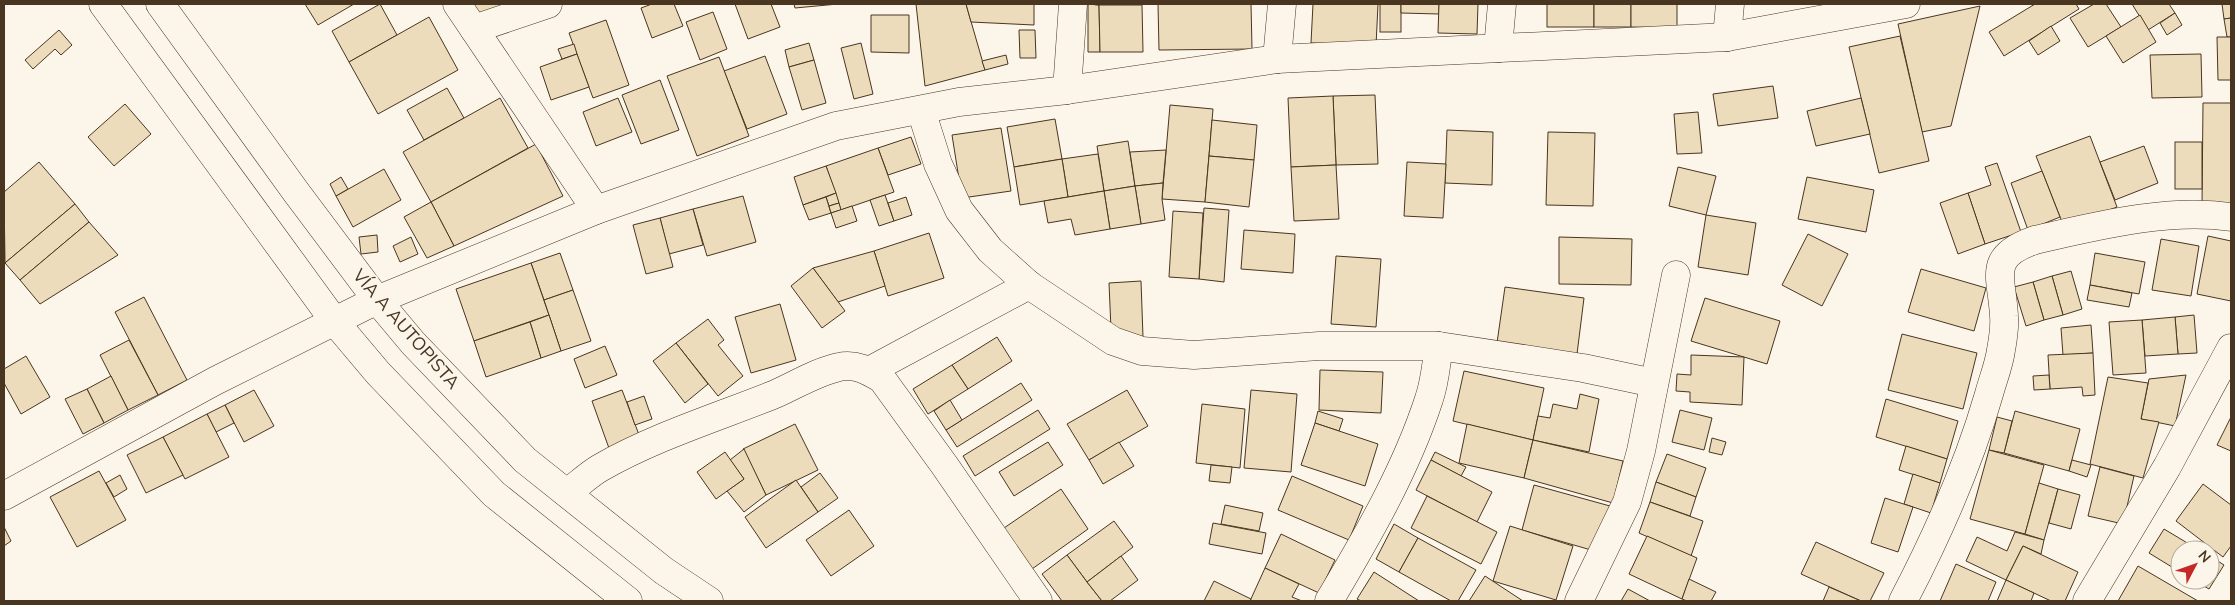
<svg xmlns="http://www.w3.org/2000/svg" width="2235" height="605" viewBox="0 0 2235 605" font-family="'Nunito Sans',sans-serif">
	<style>
		.building { fill: #ecdcbc; stroke: #4a3520 }
		.lines { fill: none; stroke-linecap: round; stroke-linejoin: round }
		.minor-casing { stroke: #4a3520; stroke-width: 29 }
		.trunk-casing { stroke: #4a3520; stroke-width: 29 }
		.minor { stroke: #fbf6e9; stroke-width: 28 }
		.trunk { stroke: #fbf6e9; stroke-width: 28 }
		.labels { text-anchor: middle; dominant-baseline: central; stroke-width: 4; stroke-linejoin: round; paint-order: stroke }
		.street-label { font-size: 18px; fill: #4a3520; stroke: #fbf6e9 }
	</style>
	<rect width="100%" height="100%" fill="#fbf6e9"/>
	<!-- building -->
	<g class="building">
		<polygon points="305,4 354,4 318,25"/>
		<polygon points="380,4 397,35 349,62 332,31"/>
		<polygon points="464,4 509,4 469,18"/>
		<polygon points="652,4 674,4 683,26 652,38 641,8"/>
		<polygon points="735,4 771,4 780,27 748,39"/>
		<polygon points="794,4 838,4 795,8"/>
		<polygon points="916,4 966,4 985,70 925,86"/>
		<polygon points="966,4 1034,4 1034,25 971,22"/>
		<polygon points="1088,4 1099,5 1100,52 1088,52"/>
		<polygon points="1088,4 1158,4 1099,5"/>
		<polygon points="1158,4 1251,4 1252,49 1159,50"/>
		<polygon points="1313,4 1378,4 1376,46 1311,43"/>
		<rect x="1380" y="4" width="21" height="28"/>
		<polygon points="1401,4 1439,4 1439,14 1401,13"/>
		<polygon points="1439,4 1478,4 1477,34 1438,33"/>
		<rect x="1547" y="4" width="47" height="23"/>
		<rect x="1594" y="4" width="37" height="23"/>
		<polygon points="1631,4 1677,4 1677,28 1631,27"/>
		<polygon points="2035,4 2076,4 2079,9 2004,56 1989,32"/>
		<polygon points="2094,4 2106,4 2121,27 2088,47 2070,18"/>
		<polygon points="2132,4 2169,4 2175,13 2148,30"/>
		<polygon points="2222,4 2231,4 2231,18 2224,19"/>
		<polygon points="1099,5 1142,5 1143,52 1100,52"/>
		<polygon points="1980,6 1951,126 1922,132 1898,24"/>
		<polygon points="713,12 727,49 700,60 686,22"/>
		<polygon points="2175,13 2182,25 2167,35 2160,23"/>
		<polygon points="871,15 909,15 909,53 871,52"/>
		<polygon points="2140,15 2156,42 2123,63 2106,36"/>
		<polygon points="429,17 458,70 378,114 349,62"/>
		<polygon points="2231,18 2231,37 2227,37 2224,19"/>
		<polygon points="606,20 629,85 593,98 569,33"/>
		<polygon points="2051,26 2060,41 2038,55 2029,41"/>
		<polygon points="59,30 72,45 61,55 55,49 33,69 25,60"/>
		<polygon points="1019,30 1035,30 1036,58 1020,58"/>
		<polygon points="1900,36 1929,161 1879,173 1849,47"/>
		<polygon points="2217,37 2231,37 2231,80 2218,80"/>
		<polygon points="809,43 814,60 789,67 785,50"/>
		<polygon points="861,43 873,94 854,99 841,48"/>
		<polygon points="574,44 577,54 562,59 558,49"/>
		<polygon points="577,54 589,87 551,100 540,67"/>
		<polygon points="2201,54 2202,97 2152,98 2150,55"/>
		<polygon points="1006,55 1008,64 985,70 982,61"/>
		<polygon points="765,56 787,114 747,129 724,71"/>
		<polygon points="719,57 749,136 697,156 667,76"/>
		<polygon points="814,60 826,103 802,110 789,67"/>
		<polygon points="660,80 679,130 641,144 622,95"/>
		<polygon points="1773,86 1778,118 1718,126 1713,94"/>
		<polygon points="447,88 464,118 424,140 407,110"/>
		<polygon points="1375,95 1378,164 1336,165 1333,96"/>
		<polygon points="1333,96 1336,165 1291,167 1288,98"/>
		<polygon points="500,98 528,148 431,202 403,152"/>
		<polygon points="618,98 632,132 596,146 583,112"/>
		<polygon points="1861,98 1870,134 1816,146 1807,111"/>
		<polygon points="2203,103 2231,103 2231,206 2202,205"/>
		<polygon points="125,104 151,134 114,166 88,137"/>
		<polygon points="1170,105 1213,109 1205,202 1162,199"/>
		<polygon points="1698,112 1702,153 1677,154 1674,114"/>
		<polygon points="1055,119 1062,159 1014,167 1007,127"/>
		<polygon points="1212,120 1257,125 1254,160 1209,156"/>
		<polygon points="1001,128 1011,191 962,198 952,135"/>
		<polygon points="1447,130 1493,132 1492,185 1445,183"/>
		<polygon points="1548,132 1595,133 1593,206 1546,205"/>
		<polygon points="2090,136 2117,207 2064,227 2036,156"/>
		<polygon points="911,137 921,164 888,175 878,148"/>
		<polygon points="1128,141 1135,186 1104,191 1097,146"/>
		<rect x="2175" y="142" width="27" height="47"/>
		<polygon points="536,144 563,196 454,246 431,202"/>
		<polygon points="2144,146 2158,183 2115,200 2100,162"/>
		<polygon points="878,148 894,192 841,210 826,166"/>
		<polygon points="1166,150 1163,183 1135,186 1130,152"/>
		<polygon points="1098,154 1104,191 1068,197 1062,159"/>
		<polygon points="1209,156 1254,160 1249,207 1205,202"/>
		<polygon points="1062,159 1068,197 1020,205 1014,167"/>
		<polygon points="39,162 75,204 5,263 4,192"/>
		<polygon points="1407,162 1446,164 1443,218 1404,216"/>
		<polygon points="1997,163 2021,232 1985,244 1968,193 1991,185 1985,167"/>
		<polygon points="1336,165 1339,219 1294,221 1291,167"/>
		<polygon points="826,166 836,193 803,205 794,177"/>
		<polygon points="1678,167 1716,176 1706,215 1669,206"/>
		<polygon points="384,169 401,200 353,227 336,196"/>
		<polygon points="2042,171 2060,217 2028,230 2011,183"/>
		<polygon points="341,177 348,189 336,196 330,184"/>
		<polygon points="1807,177 1874,190 1866,232 1798,219"/>
		<polygon points="1163,183 1162,199 1165,220 1141,224 1135,186"/>
		<polygon points="1135,186 1141,224 1110,229 1104,191"/>
		<polygon points="1104,191 1110,229 1075,235 1071,219 1048,223 1044,201"/>
		<polygon points="836,193 839,203 829,206 826,197"/>
		<polygon points="1968,193 1985,244 1958,254 1940,203"/>
		<polygon points="885,195 894,221 879,226 870,200"/>
		<polygon points="743,196 756,242 707,256 693,209"/>
		<polygon points="826,197 831,213 809,220 803,205"/>
		<polygon points="906,197 912,215 894,221 888,203"/>
		<polygon points="431,202 454,246 427,258 404,217"/>
		<polygon points="839,203 841,210 831,213 829,206"/>
		<polygon points="75,204 89,222 20,280 5,263"/>
		<polygon points="852,206 857,221 836,228 831,213"/>
		<polygon points="1204,208 1229,210 1224,282 1199,279"/>
		<polygon points="693,209 703,245 669,254 660,218"/>
		<polygon points="1173,211 1203,213 1199,279 1169,277"/>
		<polygon points="1706,215 1756,223 1748,275 1698,267"/>
		<polygon points="660,218 673,267 646,274 633,225"/>
		<polygon points="89,222 118,255 40,304 20,280"/>
		<polygon points="1244,230 1295,234 1293,273 1241,269"/>
		<polygon points="929,233 944,278 888,296 874,251"/>
		<polygon points="1808,234 1848,254 1822,306 1782,285"/>
		<polygon points="377,235 378,252 361,254 359,237"/>
		<polygon points="2208,236 2231,241 2231,301 2197,294"/>
		<polygon points="411,237 418,254 400,262 393,246"/>
		<polygon points="1559,237 1632,239 1631,285 1559,284"/>
		<polygon points="2161,239 2199,246 2191,296 2152,290"/>
		<polygon points="874,251 885,286 838,302 813,268"/>
		<polygon points="560,253 573,290 544,300 531,263"/>
		<polygon points="2095,253 2145,262 2139,294 2090,285"/>
		<polygon points="1336,256 1381,259 1376,327 1331,324"/>
		<polygon points="531,263 549,315 474,341 456,289"/>
		<polygon points="813,268 845,311 822,328 791,286"/>
		<polygon points="1921,269 1986,288 1974,331 1908,312"/>
		<polygon points="2071,271 2082,309 2063,315 2052,276"/>
		<polygon points="2052,276 2063,315 2044,320 2033,282"/>
		<polygon points="1141,281 1143,337 1111,329 1109,283"/>
		<polygon points="2033,282 2044,320 2026,326 2014,287"/>
		<polygon points="2090,285 2132,293 2129,307 2087,300"/>
		<polygon points="1505,287 1584,298 1577,354 1497,343"/>
		<polygon points="573,290 591,341 561,351 544,300"/>
		<polygon points="144,297 187,380 158,395 115,312"/>
		<polygon points="1705,298 1780,321 1767,364 1691,341"/>
		<polygon points="780,304 796,360 751,373 735,317"/>
		<polygon points="549,315 561,351 541,358 530,322"/>
		<polygon points="2194,315 2197,353 2178,354 2175,317"/>
		<polygon points="2175,317 2178,354 2145,356 2142,320"/>
		<polygon points="708,319 724,340 718,345 743,376 718,396 676,343"/>
		<polygon points="2142,320 2146,373 2113,375 2109,322"/>
		<polygon points="530,322 541,358 486,377 474,341"/>
		<polygon points="2091,325 2093,353 2063,355 2061,328"/>
		<polygon points="1902,334 1977,353 1963,409 1888,390"/>
		<polygon points="997,337 1012,361 968,389 952,365"/>
		<polygon points="129,340 158,395 128,410 100,355"/>
		<polygon points="676,343 708,384 685,403 653,361"/>
		<polygon points="605,346 617,375 585,388 574,359"/>
		<polygon points="2093,353 2095,395 2083,396 2082,387 2050,389 2048,355"/>
		<polygon points="1691,355 1744,357 1742,405 1690,402 1690,392 1676,391 1677,374 1691,375"/>
		<polygon points="26,356 50,397 21,414 4,383 4,369"/>
		<polygon points="952,365 968,389 928,414 913,389"/>
		<polygon points="1320,370 1383,372 1381,413 1319,410"/>
		<polygon points="1464,371 1544,388 1533,440 1453,421"/>
		<polygon points="2049,375 2050,389 2034,390 2033,376"/>
		<polygon points="2186,375 2175,426 2141,419 2149,379"/>
		<polygon points="111,376 128,410 104,423 87,389"/>
		<polygon points="2108,377 2148,383 2141,419 2159,422 2143,478 2090,464"/>
		<polygon points="1021,383 1032,400 957,447 946,430"/>
		<polygon points="87,389 104,423 83,434 65,399"/>
		<polygon points="254,390 274,426 244,442 225,405"/>
		<polygon points="622,390 641,440 610,451 592,401"/>
		<polygon points="1127,390 1148,426 1089,460 1067,424"/>
		<polygon points="1251,390 1297,394 1291,472 1244,468"/>
		<polygon points="1580,394 1599,399 1589,452 1533,440 1538,416 1550,418 1553,404 1577,409"/>
		<polygon points="644,396 652,419 635,425 627,402"/>
		<polygon points="1886,399 1958,421 1947,459 1876,437"/>
		<polygon points="950,400 962,420 946,430 934,411"/>
		<polygon points="1202,404 1245,409 1240,468 1196,463"/>
		<polygon points="225,405 234,423 216,432 207,414"/>
		<polygon points="1038,410 1050,429 975,476 963,456"/>
		<polygon points="1680,410 1712,418 1704,450 1672,442"/>
		<polygon points="1318,411 1343,419 1339,431 1315,423"/>
		<polygon points="2015,411 2080,429 2069,471 2004,453"/>
		<polygon points="207,414 229,457 185,479 163,437"/>
		<polygon points="1997,417 2012,421 2004,453 1989,450"/>
		<polygon points="2231,417 2231,451 2217,445"/>
		<polygon points="1315,423 1378,444 1365,486 1301,465"/>
		<polygon points="795,424 818,470 766,495 743,449"/>
		<polygon points="1467,424 1533,440 1524,478 1459,463"/>
		<polygon points="163,437 183,475 146,493 127,455"/>
		<polygon points="1712,438 1726,442 1722,455 1709,452"/>
		<polygon points="1533,440 1623,461 1613,503 1524,478"/>
		<polygon points="1048,442 1063,465 1014,496 999,472"/>
		<polygon points="1119,442 1134,466 1103,484 1089,460"/>
		<polygon points="1906,446 1947,459 1940,483 1899,470"/>
		<polygon points="744,449 766,495 744,512 727,491 744,479 730,460"/>
		<polygon points="1989,450 2044,465 2025,534 1970,519"/>
		<polygon points="725,452 744,479 716,499 697,472"/>
		<polygon points="1435,452 1466,467 1461,476 1431,460"/>
		<polygon points="1667,454 1706,468 1696,497 1656,482"/>
		<polygon points="1431,460 1492,492 1477,522 1416,490"/>
		<polygon points="2072,460 2091,465 2087,477 2069,471"/>
		<polygon points="1211,465 1232,467 1230,483 1209,481"/>
		<polygon points="2100,467 2134,476 2123,524 2088,516"/>
		<polygon points="99,471 126,520 77,547 50,497"/>
		<polygon points="820,473 838,498 818,512 801,487"/>
		<polygon points="1913,474 1940,483 1931,513 1904,504"/>
		<polygon points="120,475 127,489 114,497 106,483"/>
		<polygon points="1292,476 1363,506 1349,540 1278,510"/>
		<polygon points="796,480 818,512 766,548 745,517"/>
		<polygon points="1656,482 1696,497 1690,516 1650,502"/>
		<polygon points="2039,483 2058,489 2044,540 2025,534"/>
		<polygon points="2203,484 2231,505 2231,546 2223,557 2176,521"/>
		<polygon points="1534,485 1610,506 1598,552 1522,530"/>
		<polygon points="1061,489 1088,529 1032,569 1004,528"/>
		<polygon points="2058,489 2080,495 2071,529 2049,523"/>
		<polygon points="1427,496 1497,532 1481,564 1411,528"/>
		<polygon points="1885,498 1913,507 1898,552 1871,543"/>
		<polygon points="1650,502 1703,521 1691,556 1639,533"/>
		<polygon points="1225,505 1263,513 1259,531 1221,524"/>
		<polygon points="849,510 874,546 831,576 806,540"/>
		<polygon points="1114,521 1133,547 1087,582 1067,555"/>
		<polygon points="1213,523 1266,533 1262,554 1209,544"/>
		<polygon points="1394,524 1418,538 1399,572 1376,559"/>
		<polygon points="1510,526 1573,546 1556,600 1493,581"/>
		<polygon points="4,527 11,541 4,546"/>
		<polygon points="2164,529 2199,550 2180,550 2180,572 2149,553"/>
		<polygon points="2015,532 2044,540 2041,554 2023,546 2006,580 1966,561 1977,537 2007,551"/>
		<polygon points="1281,534 1335,560 1319,593 1265,568"/>
		<polygon points="1647,536 1697,558 1682,599 1629,574"/>
		<polygon points="1418,538 1476,570 1458,601 1451,601 1399,572"/>
		<polygon points="1816,542 1884,573 1870,601 1861,601 1801,574"/>
		<polygon points="2023,546 2078,572 2065,601 2051,601 2006,580"/>
		<polygon points="1067,555 1087,582 1102,601 1062,601 1042,574"/>
		<polygon points="1121,556 1138,580 1110,601 1102,601 1087,582"/>
		<polygon points="2210,556 2224,565 2209,589 2194,580 2210,580"/>
		<polygon points="1956,564 1996,582 1988,601 1940,601"/>
		<polygon points="2138,566 2198,601 2118,601"/>
		<polygon points="1265,568 1299,584 1292,597 1302,601 1250,601"/>
		<polygon points="1374,572 1419,601 1361,601 1357,599"/>
		<polygon points="1485,576 1523,601 1469,601"/>
		<polygon points="1689,579 1716,592 1711,601 1687,601 1682,599"/>
		<polygon points="2006,580 2034,593 2031,601 1997,601"/>
		<polygon points="1214,581 1251,599 1250,601 1204,601"/>
		<polygon points="1829,587 1861,601 1823,601"/>
		<polygon points="1628,589 1650,601 1621,601"/>
	</g>
	<g class="lines">
		<defs>
			<g id="minor">
				<polyline points="457,4 596,210"/>
				<polyline points="474,29 548,4"/>
				<polyline points="1727,37 1730,4"/>
				<polyline points="1498,48 1502,4"/>
				<polyline points="1277,59 1282,4"/>
				<polyline points="1067,90 1073,4"/>
				<polyline points="921,110 938,164 959,210 990,250 1029,285 1113,341 1142,351 1194,355 1319,346 1439,346 1583,368 1654,383"/>
				<polyline points="869,371 1029,285"/>
				<path d="M567,493c11,-8 21,-18 33,-25 54,-31 115,-50 173,-73 21,-9 43,-23 66,-28 16,-4 30,4 43,12l63,87 93,135"/>
				<polyline points="4,496 215,381 377,300 596,210 836,126 959,102 1067,90 1277,59 1727,37 1906,4"/>
				<path d="M1329,601c38,-64 77,-131 100,-202 6,-17 7,-35 10,-53"/>
				<polyline points="1579,601 1627,502 1641,451 1676,275"/>
				<path d="M1903,601c35,-67 65,-134 86,-207 4,-15 10,-29 12,-44 2,-11 4,-23 3,-34 -2,-40 -18,-59 31,-76 62,-14 132,-32 196,-23"/>
				<polyline points="2087,601 2167,467 2231,348"/>
			</g>
			<g id="trunk">
				<polyline points="103,4 335,322 378,373 494,494 628,601"/>
				<polyline points="160,4 296,192 377,300 413,343 525,460 664,571 709,601"/>
			</g>
		</defs>
		<!-- minor casing -->
		<use href="#minor" class="minor-casing"/>
		<!-- trunk casing -->
		<use href="#trunk" class="trunk-casing"/>
		<!-- minor -->
		<use href="#minor" class="minor"/>
		<!-- trunk -->
		<use href="#trunk" class="trunk"/>
	</g>
	<g class="labels">
		<!-- street labels -->
		<g class="street-label">
			<text transform="translate(406 329) rotate(49)">VÍA A AUTOPISTA</text>
		</g>
	</g>
	<!-- border -->
	<rect width="2235" height="605" fill="none" stroke="#4a3520" stroke-width="10"/>
	<!-- north arrow -->
	<g transform="translate(2195 565) rotate(49)"><circle r="24" fill="#fbf6e9" stroke="#b4a999"/>
	<path d="M0-4L9 19L0 12L-9 19Z" fill="#c62828"/>
	<text y="-8" font-size="14" font-weight="bold" text-anchor="middle" fill="#4a3520">N</text>
	</g>
</svg>
